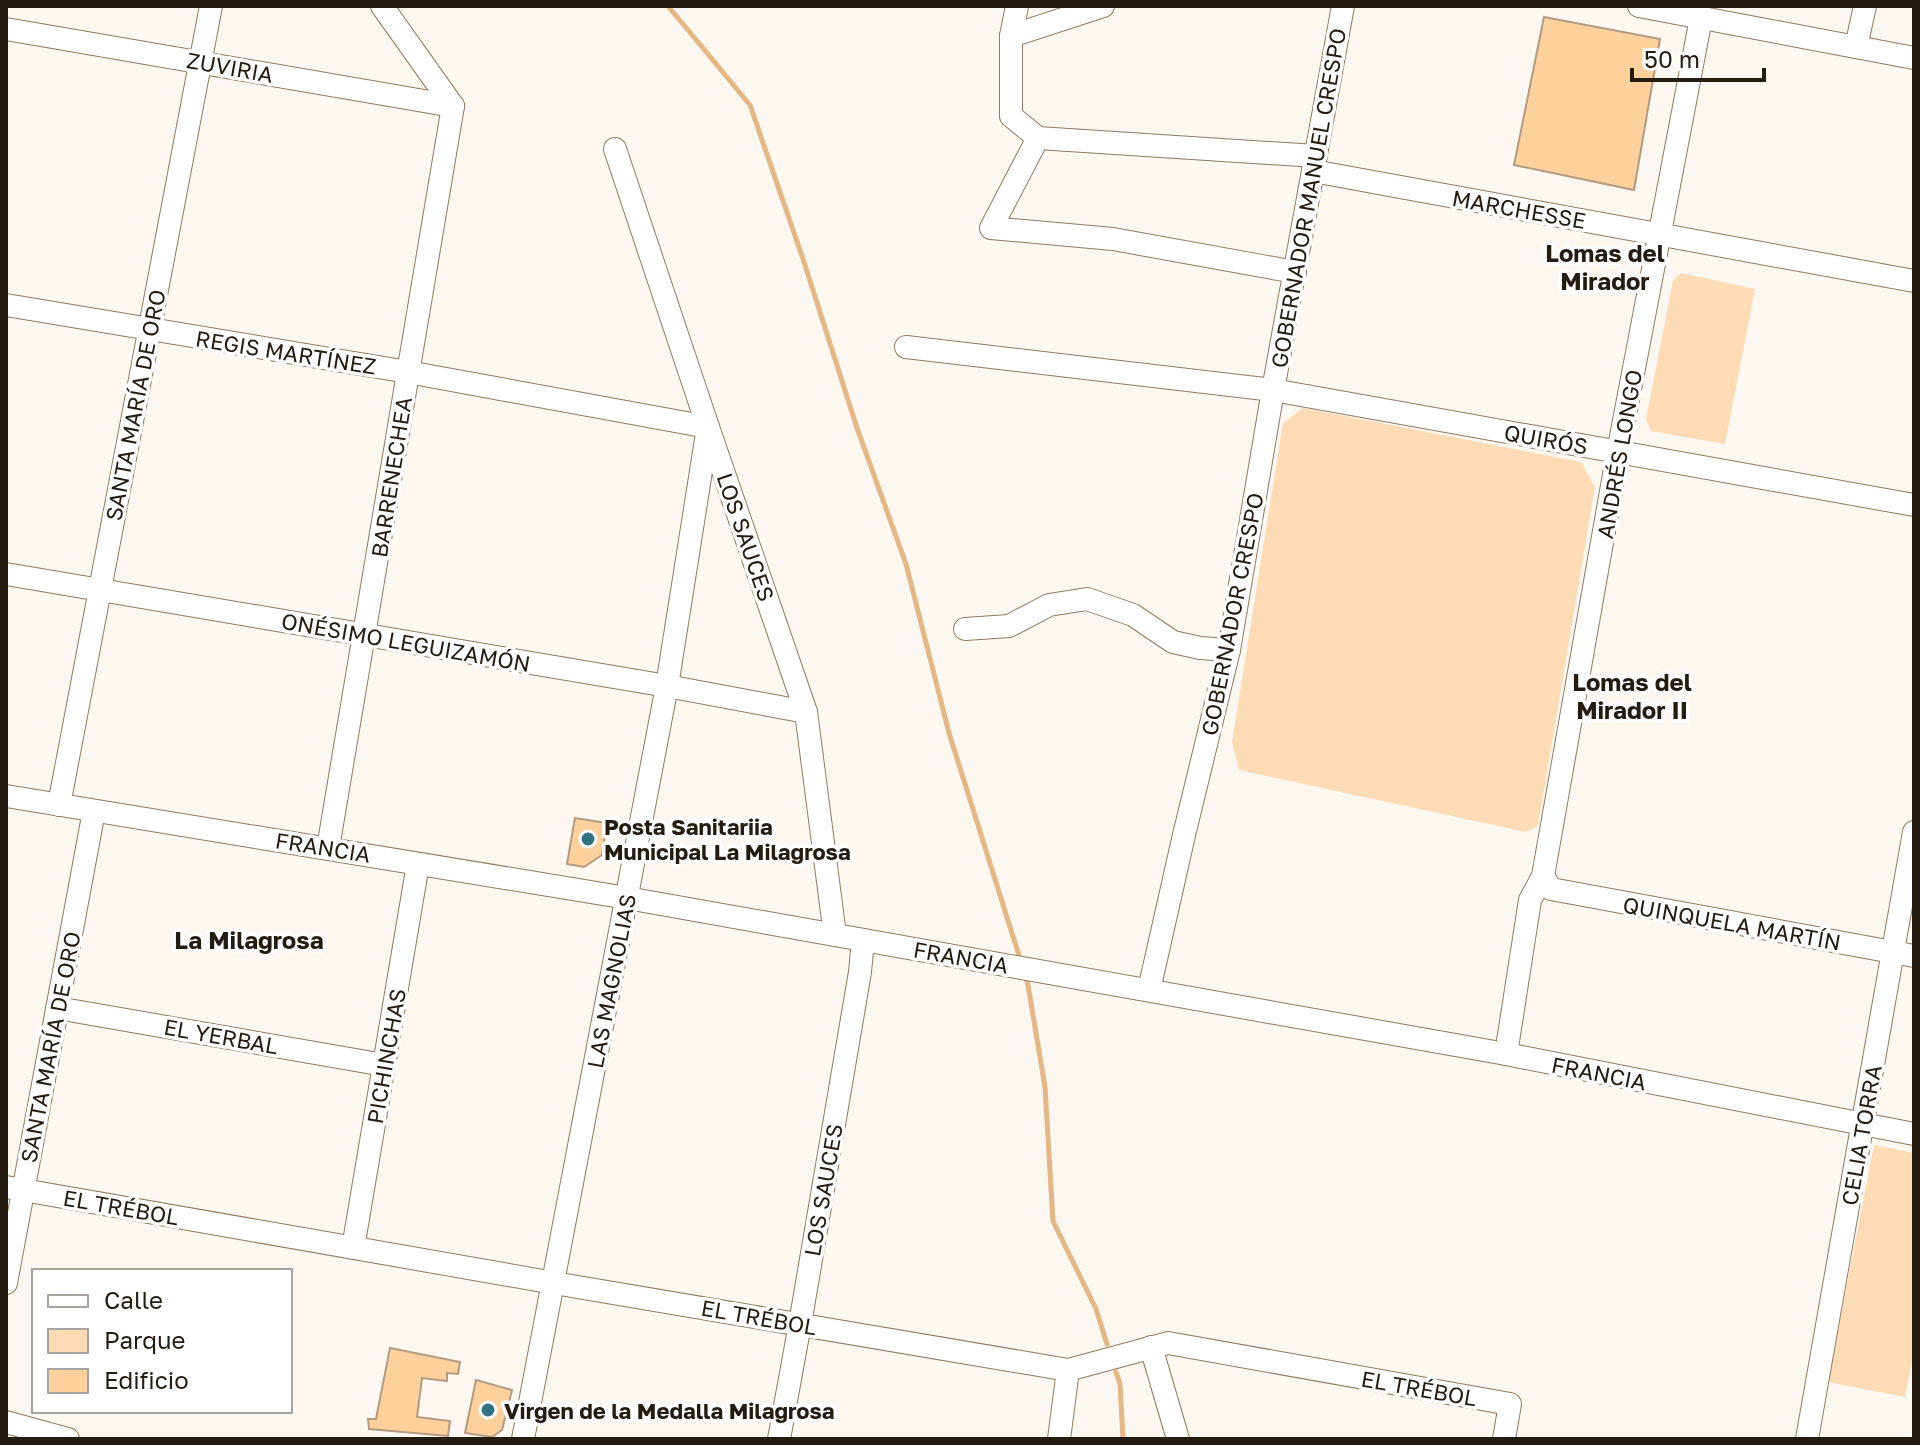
<svg xmlns="http://www.w3.org/2000/svg" width="1920" height="1445" viewBox="0 0 1920 1445" font-family="'Golos Text',sans-serif">
	<style>
		.green { fill: #fddbb4 }
		.lines { fill: none; stroke-linecap: round; stroke-linejoin: round }
		.stream { stroke: #e4b784; stroke-width: 5 }
		.building { fill: #fed09c; stroke: #b39b81; stroke-width: 2 }
		.minor-casing { stroke: #907a60; stroke-width: 24 }
		.minor { stroke: #fff; stroke-width: 22 }
		.poi-dot { fill: #307184; stroke: #fff; stroke-width: 3 }
		.labels { text-anchor: middle; dominant-baseline: central; stroke-width: 7; stroke-linejoin: round; paint-order: stroke }
		.street-label { font-size: 22px; fill: #241b11; stroke: #fff }
		.poi-label { font-size: 22px; font-weight: bold; fill: #241b11; stroke: #fff; text-anchor: start }
		.neighbourhood-label { font-size: 24px; font-weight: bold; fill: #241b11; stroke: #fff }
	</style>
	<rect width="100%" height="100%" fill="#fcf7f1"/>
	<!-- green -->
	<g class="green">
		<polygon points="1681,273 1755,289 1725,444 1651,431 1646,419 1673,281"/>
		<polygon points="1303,408 1581,462 1595,487 1538,826 1526,832 1239,770 1232,742 1283,423"/>
		<polygon points="1874,1145 1914,1153 1914,1349 1905,1397 1828,1382"/>
	</g>
	<g class="lines">
		<!-- stream -->
		<g class="stream">
			<polyline points="668,6 750,105 803,259 857,428 906,564 949,733 1021,962"/>
			<polyline points="1025,975 1028,985 1045,1087 1053,1221 1096,1309 1107,1344"/>
			<polyline points="1116,1372 1120,1384 1123,1439"/>
		</g>
	</g>
	<!-- building -->
	<g class="building">
		<polygon points="1544,17 1660,39 1634,190 1514,165"/>
		<polygon points="575,818 607,823 602,855 584,867 567,864"/>
		<polygon points="390,1348 460,1362 458,1374 447,1373 447,1381 422,1378 417,1417 450,1421 448,1436 369,1429 368,1419 376,1419"/>
		<polygon points="476,1380 512,1390 502,1430 492,1437 465,1433"/>
	</g>
	<g class="lines">
		<defs>
			<g id="minor">
				<polyline points="382,6 453,106"/>
				<polyline points="1017,6 1011,36 1011,116 1038,138 1316,156"/>
				<polyline points="1639,6 1914,58"/>
				<polyline points="6,29 453,106"/>
				<polyline points="1011,36 1103,6"/>
				<polyline points="1856,47 1865,6"/>
				<polyline points="1038,138 991,228 1113,239 1295,272"/>
				<polyline points="615,149 708,427 806,712 835,935"/>
				<polyline points="1313,171 1914,281"/>
				<polyline points="6,305 408,372 708,427 667,686 523,1439"/>
				<polyline points="906,347 1273,390 1914,505"/>
				<polyline points="6,574 667,686 806,712"/>
				<polyline points="965,629 1009,626 1049,605 1087,599 1133,615 1173,642 1200,648 1229,650"/>
				<polyline points="6,796 627,898 1506,1054 1914,1134"/>
				<polyline points="59,805 211,6"/>
				<polyline points="328,848 453,106"/>
				<polyline points="1543,876 1551,889 1914,956"/>
				<polyline points="1149,990 1184,835 1229,650 1273,390 1343,6"/>
				<polyline points="57,1008 384,1065"/>
				<polyline points="1506,1054 1530,900 1543,876 1618,452 1701,18"/>
				<polyline points="6,1187 554,1283 1068,1370 1168,1343 1510,1404 1504,1439"/>
				<polyline points="353,1248 418,864"/>
				<polyline points="6,1283 94,811"/>
				<polyline points="1151,1347 1178,1439"/>
				<polyline points="6,1422 68,1439"/>
				<polyline points="779,1439 800,1324 860,972 863,940"/>
				<polyline points="1059,1439 1068,1370"/>
				<polyline points="1807,1439 1914,832"/>
			</g>
		</defs>
		<!-- minor casing -->
		<use href="#minor" class="minor-casing"/>
		<!-- minor -->
		<use href="#minor" class="minor"/>
	</g>
	<!-- markers -->
	<g class="poi-dot">
		<circle cx="588" cy="839" r="8"/>
		<circle cx="488" cy="1410" r="8"/>
	</g>
	<g class="labels">
		<!-- street labels -->
		<g class="street-label">
			<text transform="translate(230 67) rotate(10)">ZUVIRIA</text>
			<text transform="translate(1308 198) rotate(-80)">GOBERNADOR MANUEL CRESPO</text>
			<text transform="translate(1519 209) rotate(10)">MARCHESSE</text>
			<text transform="translate(286 352) rotate(9)">REGIS MARTÍNEZ</text>
			<text transform="translate(135 405) rotate(-79)">SANTA MARÍA DE ORO</text>
			<text transform="translate(1546 439) rotate(10)">QUIRÓS</text>
			<text transform="translate(1619 454) rotate(-80)">ANDRÉS LONGO</text>
			<text transform="translate(391 477) rotate(-81)">BARRENECHEA</text>
			<text transform="translate(746 537) rotate(71)">LOS SAUCES</text>
			<text transform="translate(1232 614) rotate(-79)">GOBERNADOR CRESPO</text>
			<text transform="translate(406 642) rotate(10)">ONÉSIMO LEGUIZAMÓN</text>
			<text transform="translate(323 847) rotate(9)">FRANCIA</text>
			<text transform="translate(1732 923) rotate(10)">QUINQUELA MARTÍN</text>
			<text transform="translate(961 957) rotate(10)">FRANCIA</text>
			<text transform="translate(611 981) rotate(-79)">LAS MAGNOLIAS</text>
			<text transform="translate(221 1036) rotate(10)">EL YERBAL</text>
			<text transform="translate(50 1047) rotate(-79)">SANTA MARÍA DE ORO</text>
			<text transform="translate(386 1056) rotate(-80)">PICHINCHAS</text>
			<text transform="translate(1599 1073) rotate(11)">FRANCIA</text>
			<text transform="translate(1861 1135) rotate(-80)">CELIA TORRA</text>
			<text transform="translate(823 1190) rotate(-80)">LOS SAUCES</text>
			<text transform="translate(121 1207) rotate(10)">EL TRÉBOL</text>
			<text transform="translate(759 1317) rotate(10)">EL TRÉBOL</text>
			<text transform="translate(1419 1388) rotate(10)">EL TRÉBOL</text>
		</g>
		<!-- poi labels -->
		<g class="poi-label">
			<text x="604" y="826">Posta Sanitariia<tspan x="604" dy="25">Municipal La Milagrosa</tspan></text>
			<text x="504" y="1410">Virgen de la Medalla Milagrosa</text>
		</g>
		<!-- neighbourhood labels -->
		<g class="neighbourhood-label">
			<text x="1605" y="252">Lomas del<tspan x="1605" dy="28">Mirador</tspan></text>
			<text x="1632" y="681">Lomas del<tspan x="1632" dy="28">Mirador II</tspan></text>
			<text x="249" y="939">La Milagrosa</text>
		</g>
	</g>
	<!-- border -->
	<rect width="1920" height="1445" fill="none" stroke="#241b11" stroke-width="16"/>
	<!-- legend -->
	<rect x="32" y="1269" width="260" height="144" fill="#ffffff" stroke="#a7a4a0" stroke-width="2"/>
	<rect x="48" y="1295" width="40" height="12" fill="#ffffff" stroke="#a7a4a0" stroke-width="2"/>
	<text x="104" y="1309" font-size="24" fill="#241b11">Calle</text>
	<rect x="48" y="1329" width="40" height="24" fill="#fddbb4" stroke="#a7a4a0" stroke-width="2"/>
	<text x="104" y="1349" font-size="24" fill="#241b11">Parque</text>
	<rect x="48" y="1369" width="40" height="24" fill="#fed09c" stroke="#a7a4a0" stroke-width="2"/>
	<text x="104" y="1389" font-size="24" fill="#241b11">Edificio</text>
	<!-- scale -->
	<path d="M1632 68v12h132v-12" fill="none" stroke="#241b11" stroke-width="4"/>
	<text x="1644" y="68" font-size="24" fill="#241b11" stroke="#ffffff" stroke-width="6" paint-order="stroke">50 m</text>
</svg>
